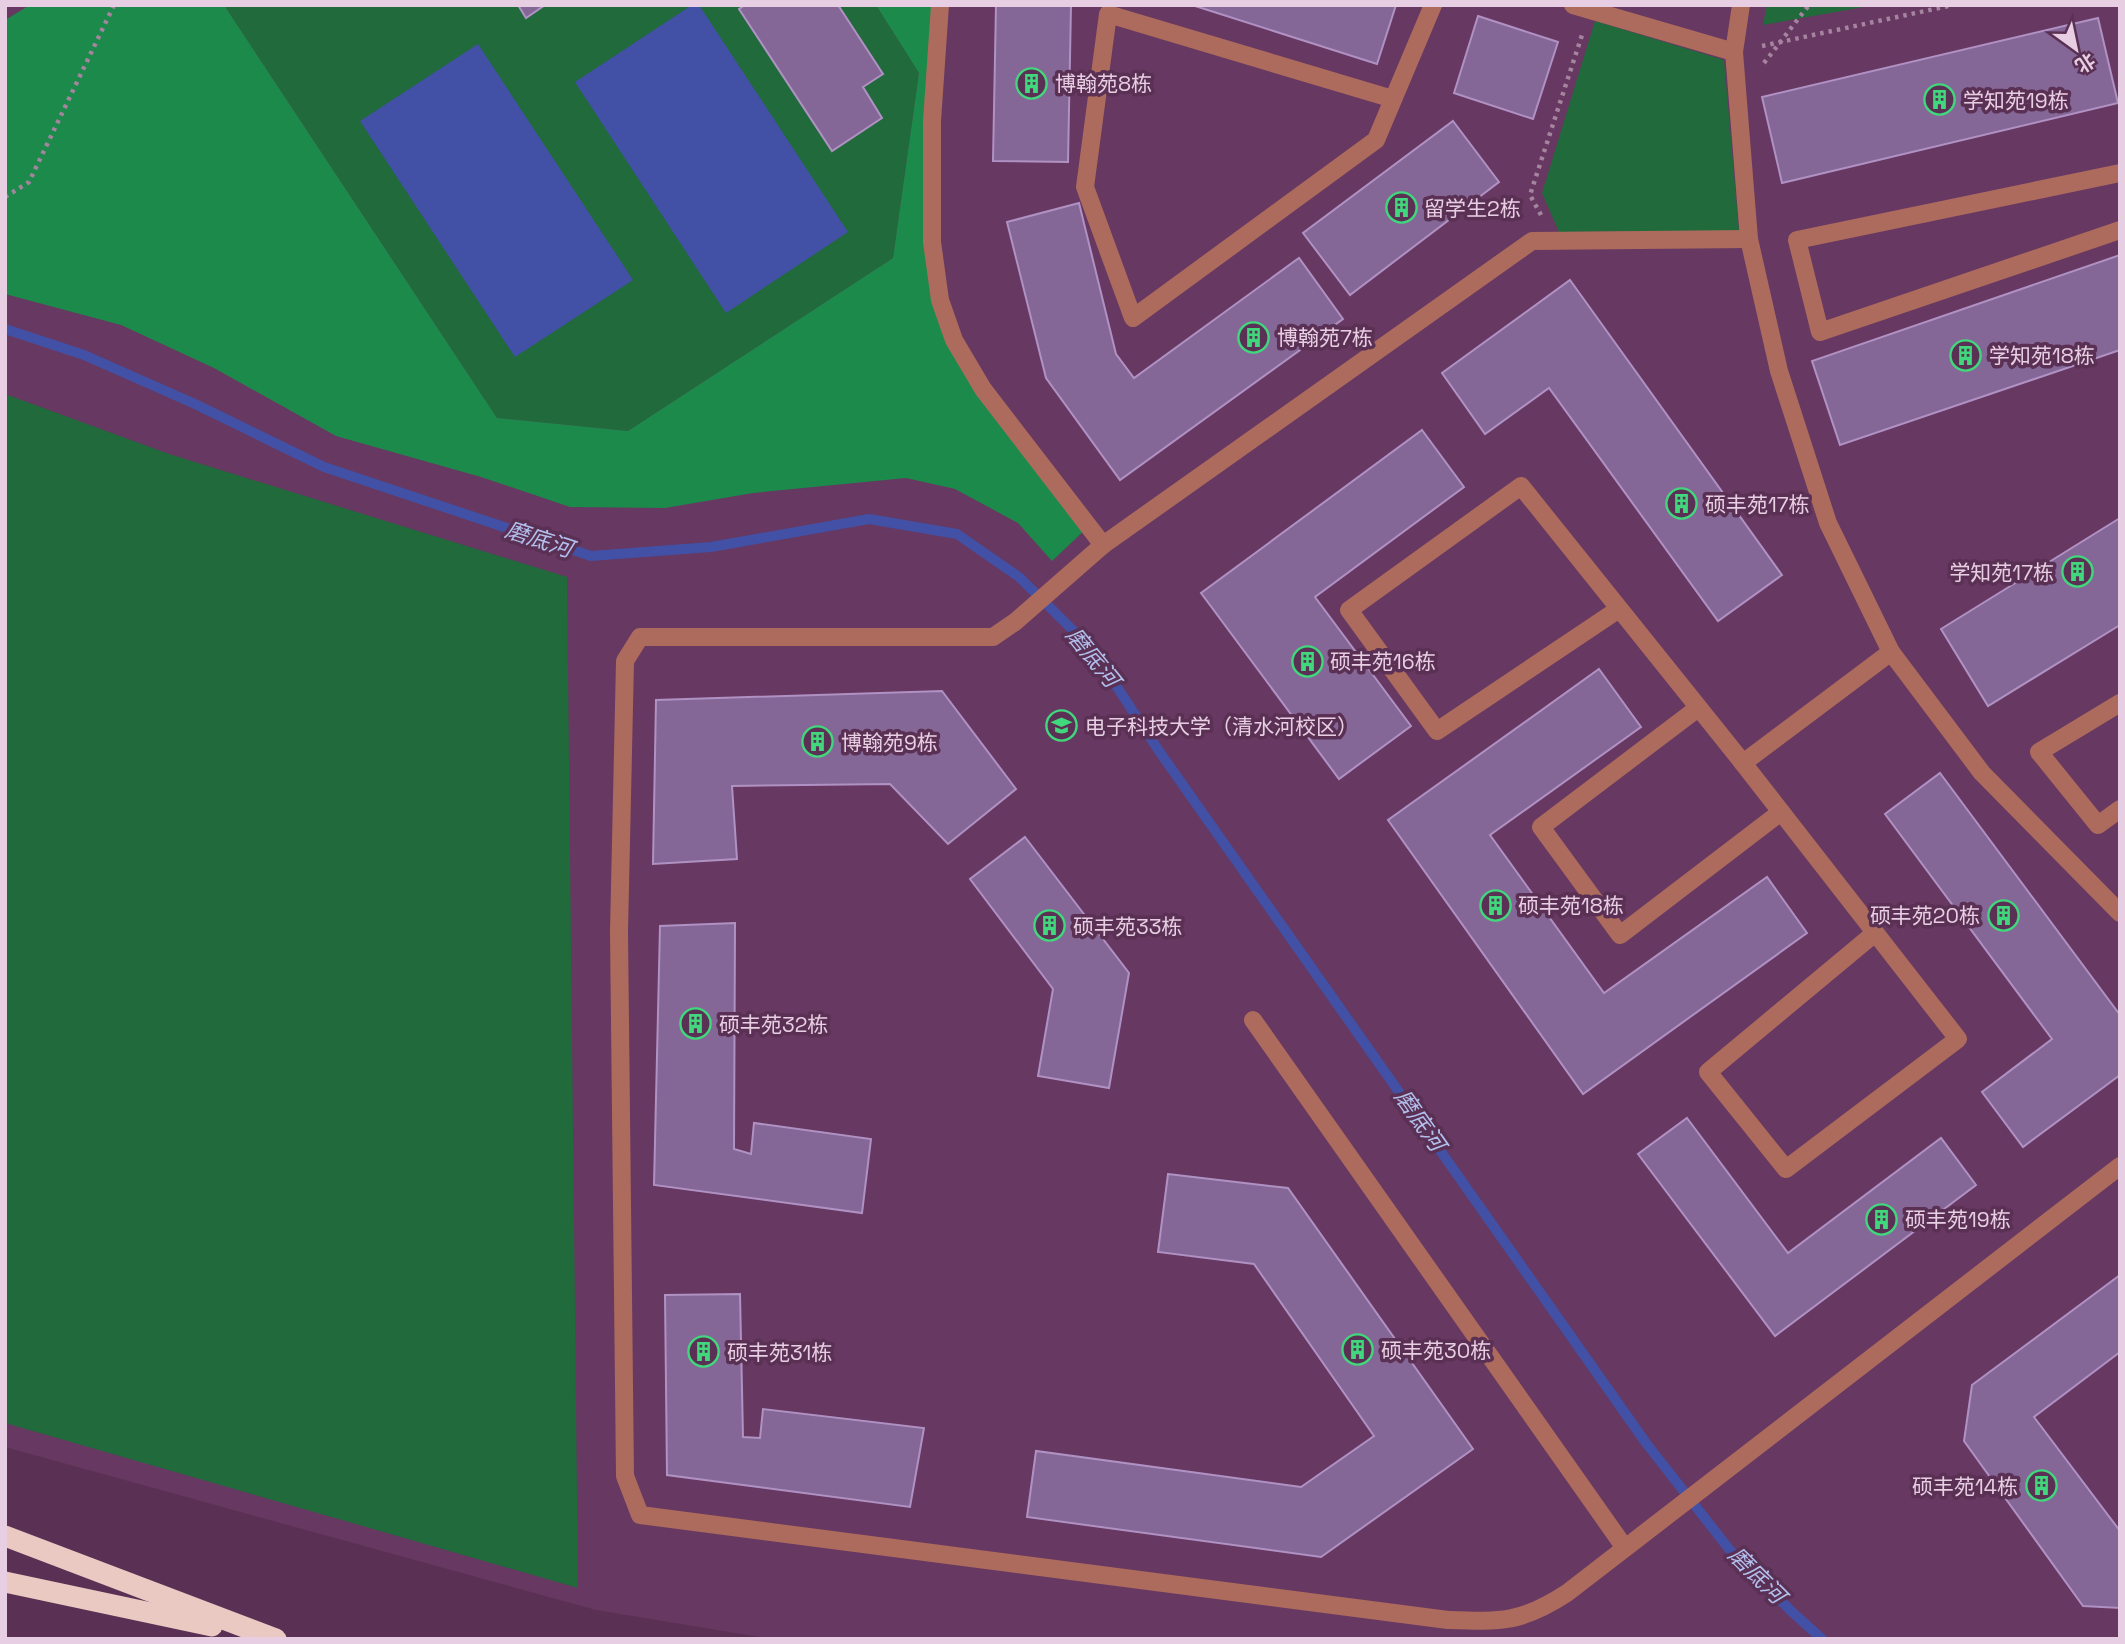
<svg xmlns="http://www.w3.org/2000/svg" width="2125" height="1644" viewBox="0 0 2125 1644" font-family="'Space Grotesk','Noto Sans SC',sans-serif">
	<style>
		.built { fill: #673861 }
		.green { fill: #206a3c }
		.forest { fill: #1c8a4a }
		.water { fill: #4251a5 }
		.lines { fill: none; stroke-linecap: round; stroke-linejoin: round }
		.stream { stroke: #4251a5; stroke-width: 10 }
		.building { fill: #856797; stroke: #b091c3; stroke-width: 2 }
		.path { stroke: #a5849f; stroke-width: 4.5; stroke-dasharray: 3.5 5; stroke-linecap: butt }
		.minor { stroke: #ad6b5d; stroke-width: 18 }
		.highway { stroke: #eac9c2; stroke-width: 21 }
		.labels { text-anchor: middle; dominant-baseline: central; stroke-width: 7; stroke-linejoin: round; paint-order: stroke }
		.poi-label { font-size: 21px; fill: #e7cee2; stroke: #5a3154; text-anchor: start }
		.water-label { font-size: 23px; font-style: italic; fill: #b2bfed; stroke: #5a3154 }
	</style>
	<rect width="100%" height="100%" fill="#5a3154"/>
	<!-- built -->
	<polygon class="built" points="5,5 2120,5 2120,1639 771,1639 596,1610 5,1447"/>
	<!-- green -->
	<g class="green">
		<polygon points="224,5 876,5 919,73 893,258 628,431 497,418"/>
		<polygon points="1767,5 1875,5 1763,25"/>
		<polygon points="1595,21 1724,60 1739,231 1559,232 1542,193"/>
		<polygon points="5,394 169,454 567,577 578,1588 5,1423"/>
	</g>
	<!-- forest -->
	<polygon class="forest" points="30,5 224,5 497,418 628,431 893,258 919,73 876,5 940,5 932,242 954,340 1089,526 1052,561 1018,523 955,489 906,478 753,493 665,508 570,507 481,477 336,436 214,368 121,325 5,294 5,20"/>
	<!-- water -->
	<g class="water">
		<polygon points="692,5 699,5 848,232 726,313 575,82"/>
		<polygon points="478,44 633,280 515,357 360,121"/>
	</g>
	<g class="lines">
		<!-- stream -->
		<polyline class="stream" points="5,329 84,355 195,404 324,467 591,556 711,547 869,519 957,534 1019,577 1092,649 1159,751 1646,1443 1729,1549 1791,1611 1822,1639"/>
	</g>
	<!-- building -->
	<g class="building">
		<polygon points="518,5 545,5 526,18"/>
		<polygon points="745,5 838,5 883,74 863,87 882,118 832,151 739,9"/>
		<polygon points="996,5 1071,5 1068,162 993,161"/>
		<polygon points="1192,5 1396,5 1377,64"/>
		<polygon points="1478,16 1558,42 1533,119 1454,93"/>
		<polygon points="2098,18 2118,103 1782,183 1762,97"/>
		<polygon points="1453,121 1499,182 1350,295 1303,233"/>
		<polygon points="1079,203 1116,354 1134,378 1299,258 1343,319 1120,480 1046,378 1007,222"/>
		<polygon points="2120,255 2120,350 1840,445 1812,361"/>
		<polygon points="1570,280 1782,575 1718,621 1549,388 1485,434 1442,373"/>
		<polygon points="1422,430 1464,487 1315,597 1411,726 1339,779 1201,593"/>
		<polygon points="2120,518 2120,625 1988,706 1941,629"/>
		<polygon points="1599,669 1641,727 1490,835 1604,993 1767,877 1807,933 1583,1094 1388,820"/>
		<polygon points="942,691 1016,789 948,844 890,784 732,786 737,859 653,864 656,700"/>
		<polygon points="1940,773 2120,1015 2120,1075 2023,1147 1982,1092 2052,1039 1885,814"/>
		<polygon points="1025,837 1129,973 1109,1088 1038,1076 1053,989 970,879"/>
		<polygon points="735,923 734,1149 751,1154 754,1123 871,1139 862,1213 654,1185 660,926"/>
		<polygon points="1687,1118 1788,1253 1941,1138 1976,1185 1775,1336 1638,1154"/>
		<polygon points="1168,1174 1288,1188 1473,1449 1321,1557 1027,1517 1036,1451 1301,1487 1374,1436 1254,1264 1158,1252"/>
		<polygon points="2120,1275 2120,1352 2034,1417 2120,1531 2120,1608 2083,1606 1964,1441 1972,1385"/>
		<polygon points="740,1294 743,1437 760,1438 763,1409 924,1428 910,1507 667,1475 665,1295"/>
	</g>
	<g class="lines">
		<!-- path -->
		<g class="path">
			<polyline points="1762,46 1953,5"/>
			<polyline points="1764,63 1809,5"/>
			<polyline points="5,197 29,182 114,5"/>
			<polyline points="1541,215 1530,195 1582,35"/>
		</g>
		<!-- minor -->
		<g class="minor">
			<polyline points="940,5 932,121 932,242 940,300 954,340 983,389 1103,545"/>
			<polyline points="1573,5 1734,52"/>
			<polyline points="1741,5 1734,52 1749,239 1779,371 1828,523 1891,652 1982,773 2120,913"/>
			<polyline points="1393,99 1108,14 1085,187 1133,318 1376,140 1433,5"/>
			<polyline points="2120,173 1797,240 1820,332 2120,230"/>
			<path d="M1749,239l-217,2 -429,304 -88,77 -22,15h-353l-15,24 -6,271 6,544 15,39 808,105c53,2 73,3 119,-27l553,-427"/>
			<polyline points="1619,609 1437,731 1349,610 1521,486 1743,763 1958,1039 1786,1169 1708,1072 1875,933"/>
			<polyline points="2120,703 2039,752 2098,825 2120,809"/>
			<polyline points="1698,708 1541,827 1620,935 1781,812"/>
			<polyline points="1743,763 1891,652"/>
			<polyline points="1253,1020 1625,1548"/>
		</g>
		<!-- highway -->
		<g class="highway">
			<polyline points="5,1536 276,1639"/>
			<polyline points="5,1582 212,1626"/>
		</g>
	</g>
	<!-- icons -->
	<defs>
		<symbol id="building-ring" viewBox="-11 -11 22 22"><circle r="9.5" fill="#5a3154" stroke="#41d77c" stroke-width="1.5"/><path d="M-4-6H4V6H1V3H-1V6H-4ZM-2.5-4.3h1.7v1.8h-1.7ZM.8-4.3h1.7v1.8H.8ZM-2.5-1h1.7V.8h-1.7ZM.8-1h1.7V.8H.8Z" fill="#41d77c"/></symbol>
		<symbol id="university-ring" viewBox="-11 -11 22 22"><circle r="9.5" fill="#5a3154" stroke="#41d77c" stroke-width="1.5"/><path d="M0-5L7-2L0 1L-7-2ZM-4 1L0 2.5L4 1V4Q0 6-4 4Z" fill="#41d77c"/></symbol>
	</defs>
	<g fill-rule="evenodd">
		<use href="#building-ring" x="1014" y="66" width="35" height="35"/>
		<use href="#building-ring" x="1922" y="82" width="35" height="35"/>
		<use href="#building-ring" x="1384" y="190" width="35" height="35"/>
		<use href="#building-ring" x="1236" y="320" width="35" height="35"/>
		<use href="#building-ring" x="1948" y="338" width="35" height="35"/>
		<use href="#building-ring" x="1664" y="486" width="35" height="35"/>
		<use href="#building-ring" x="2060" y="554" width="35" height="35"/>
		<use href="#building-ring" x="1290" y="644" width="35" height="35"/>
		<use href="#university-ring" x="1044" y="708" width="35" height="35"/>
		<use href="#building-ring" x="800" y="724" width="35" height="35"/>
		<use href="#building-ring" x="1478" y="888" width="35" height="35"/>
		<use href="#building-ring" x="1986" y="898" width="35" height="35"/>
		<use href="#building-ring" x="1032" y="908" width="35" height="35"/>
		<use href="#building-ring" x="678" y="1006" width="35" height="35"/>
		<use href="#building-ring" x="1864" y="1202" width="35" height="35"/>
		<use href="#building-ring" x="1340" y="1332" width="35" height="35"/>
		<use href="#building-ring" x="686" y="1334" width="35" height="35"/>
		<use href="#building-ring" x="2024" y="1468" width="35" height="35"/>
	</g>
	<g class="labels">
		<!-- poi labels -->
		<g class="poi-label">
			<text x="1055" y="83">博翰苑8栋</text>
			<text x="1963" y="100">学知苑19栋</text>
			<text x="1424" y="208">留学生2栋</text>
			<text x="1277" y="337">博翰苑7栋</text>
			<text x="1989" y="355">学知苑18栋</text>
			<text x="1705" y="504">硕丰苑17栋</text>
			<text x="2054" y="572" text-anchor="end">学知苑17栋</text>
			<text x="1330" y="661">硕丰苑16栋</text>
			<text x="1085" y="726">电子科技大学（清水河校区）</text>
			<text x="841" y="742">博翰苑9栋</text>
			<text x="1518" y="905">硕丰苑18栋</text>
			<text x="1980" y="915" text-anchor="end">硕丰苑20栋</text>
			<text x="1073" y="926">硕丰苑33栋</text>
			<text x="719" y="1024">硕丰苑32栋</text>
			<text x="1905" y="1219">硕丰苑19栋</text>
			<text x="1381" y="1350">硕丰苑30栋</text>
			<text x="727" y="1352">硕丰苑31栋</text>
			<text x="2018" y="1486" text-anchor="end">硕丰苑14栋</text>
		</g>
		<!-- water labels -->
		<g class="water-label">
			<text transform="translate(539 539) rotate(18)">磨底河</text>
			<text transform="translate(1093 657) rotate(51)">磨底河</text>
			<text transform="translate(1420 1120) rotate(55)">磨底河</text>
			<text transform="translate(1757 1575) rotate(45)">磨底河</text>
		</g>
	</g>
	<!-- border -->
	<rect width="2125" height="1644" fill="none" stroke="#e7cee2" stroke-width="14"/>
	<!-- north arrow -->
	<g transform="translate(2076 49) rotate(147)" stroke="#5a3154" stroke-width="5" paint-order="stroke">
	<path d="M0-5L12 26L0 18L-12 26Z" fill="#e7cee2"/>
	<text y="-10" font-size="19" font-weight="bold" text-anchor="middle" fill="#e7cee2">北</text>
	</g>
</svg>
